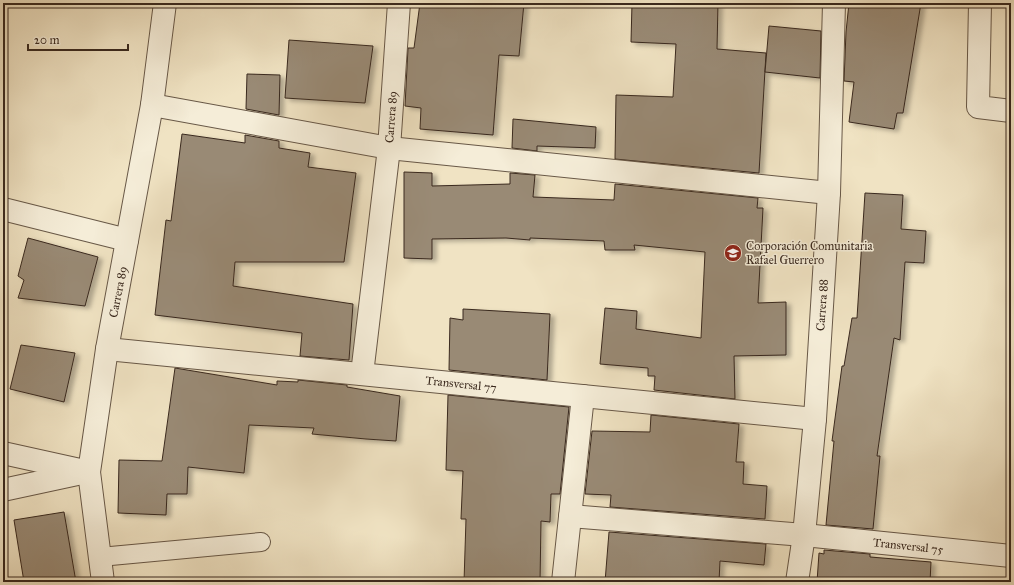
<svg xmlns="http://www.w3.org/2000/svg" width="1014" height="585" viewBox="0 0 1014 585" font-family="'IM FELL Great Primer',serif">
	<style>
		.building { fill: #998a74; stroke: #3a291e; filter: url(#shadow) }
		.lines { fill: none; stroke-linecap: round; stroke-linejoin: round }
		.service-casing { stroke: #685847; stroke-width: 20 }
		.minor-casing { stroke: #685847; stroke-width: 24 }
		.service { stroke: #f5edd8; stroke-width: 18 }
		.minor { stroke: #f5edd8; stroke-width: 22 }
		.labels { text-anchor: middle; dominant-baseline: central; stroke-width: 3; stroke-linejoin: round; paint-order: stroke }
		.street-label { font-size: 12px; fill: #3a291e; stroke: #f5edd8 }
		.poi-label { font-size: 12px; fill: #3a291e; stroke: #f5edd8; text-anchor: start }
	</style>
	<defs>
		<filter id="shadow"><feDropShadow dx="4.5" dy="2.5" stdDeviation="2" flood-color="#0004"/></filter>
	</defs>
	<rect width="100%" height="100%" fill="#f0e3c3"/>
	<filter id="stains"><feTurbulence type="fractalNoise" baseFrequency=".005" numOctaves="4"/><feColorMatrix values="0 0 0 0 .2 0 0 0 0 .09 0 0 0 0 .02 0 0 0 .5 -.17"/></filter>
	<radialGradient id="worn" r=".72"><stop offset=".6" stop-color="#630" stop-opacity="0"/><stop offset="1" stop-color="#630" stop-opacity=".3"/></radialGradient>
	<!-- building -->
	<g class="building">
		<polygon points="420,3 524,3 519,56 499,55 493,135 420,129 421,108 405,106 408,48 414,48"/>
		<polygon points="632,3 718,3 717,49 766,53 759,173 615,159 616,95 673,97 676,44 631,42"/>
		<polygon points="849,3 921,3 903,113 897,113 894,129 849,122 854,82 844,81 846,32"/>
		<polygon points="769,26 821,31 820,78 765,72"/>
		<polygon points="289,40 373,46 365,103 285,98"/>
		<polygon points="247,74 280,75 279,115 246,109"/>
		<polygon points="513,119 596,127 595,148 537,146 537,151 512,148"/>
		<polygon points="182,134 245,143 245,135 279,141 279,148 310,153 308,167 356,173 344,262 235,262 233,286 353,304 349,360 300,356 302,333 155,315 166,220 171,221"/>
		<polygon points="404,172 432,173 432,186 510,184 510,173 535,175 533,197 614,200 615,184 758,198 757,208 763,208 758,303 786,302 786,355 734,356 735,399 654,390 655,376 648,376 648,368 600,364 605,308 637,311 636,329 701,338 705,252 634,245 635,250 605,250 604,241 530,238 530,240 506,238 432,239 432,259 404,258"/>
		<polygon points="865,193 903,195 901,229 926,231 924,263 905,262 900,340 894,338 877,456 880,456 873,529 826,525 834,441 832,441 842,366 844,366 852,318 857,318"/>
		<polygon points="28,238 98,257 85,306 18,298 24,280 18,276"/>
		<polygon points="463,309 550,314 547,380 449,370 450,318 463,320"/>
		<polygon points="21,345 75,353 64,402 10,389"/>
		<polygon points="175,368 277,385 277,381 298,382 298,380 347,385 347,387 400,396 396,441 366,439 312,434 314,428 249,425 244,473 188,467 187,494 167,494 166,515 118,513 119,460 162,461"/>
		<polygon points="448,395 569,407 560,494 551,494 550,522 541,521 540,582 464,582 466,519 461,519 463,471 446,470"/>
		<polygon points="651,415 739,424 736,462 744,462 743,484 767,486 765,519 610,507 611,495 585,494 592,431 650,432"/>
		<polygon points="64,512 76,582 24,582 14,520"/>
		<polygon points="609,532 766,544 764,565 720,561 719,582 605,582"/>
		<polygon points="824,550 870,554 870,557 931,562 930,582 817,582 819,553 824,554"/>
	</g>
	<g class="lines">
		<defs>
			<polyline id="service" points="100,557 261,542"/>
			<g id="minor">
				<polyline points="980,3 978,107 1011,111"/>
				<polyline points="152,105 389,148 829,193"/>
				<polyline points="3,209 127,240"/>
				<polyline points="107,349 815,419"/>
				<polyline points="362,374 389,148 399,3"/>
				<polyline points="3,453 89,472"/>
				<polyline points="3,490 82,473"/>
				<polyline points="570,516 804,535 1011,556"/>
				<polyline points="103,582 89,472 107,349 152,105 165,3"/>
				<polyline points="563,582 583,396"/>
				<polyline points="797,582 804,535 815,419 829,193 834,3"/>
			</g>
		</defs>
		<!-- service casing -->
		<use href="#service" class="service-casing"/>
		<!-- minor casing -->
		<use href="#minor" class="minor-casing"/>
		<!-- service -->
		<use href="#service" class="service"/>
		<!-- minor -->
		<use href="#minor" class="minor"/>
	</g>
	<!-- icons -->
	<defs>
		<symbol id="school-disc" viewBox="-11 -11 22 22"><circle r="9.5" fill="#8f2418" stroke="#f5edd8"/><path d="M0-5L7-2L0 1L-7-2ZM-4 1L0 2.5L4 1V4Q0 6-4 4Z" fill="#fff"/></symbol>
	</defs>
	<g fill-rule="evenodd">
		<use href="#school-disc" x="723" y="243" width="20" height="20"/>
	</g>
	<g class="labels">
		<!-- street labels -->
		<g class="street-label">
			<text transform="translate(391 117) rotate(-86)">Carrera 89</text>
			<text transform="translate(118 292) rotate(-79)">Carrera 89</text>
			<text transform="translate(822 305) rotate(-86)">Carrera 88</text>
			<text transform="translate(461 384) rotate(6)">Transversal 77</text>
			<text transform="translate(908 546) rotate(6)">Transversal 75</text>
		</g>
		<!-- poi labels -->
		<g class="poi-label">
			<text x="746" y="246">Corporación Comunitaria<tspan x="746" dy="14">Rafael Guerrero</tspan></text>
		</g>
	</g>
	<!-- margin -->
	<rect width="1014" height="585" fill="none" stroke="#f0e3c3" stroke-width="16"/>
	<rect x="4" y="4" width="1006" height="577" fill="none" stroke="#3a291e" stroke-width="2"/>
	<rect x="8" y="8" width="998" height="569" fill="none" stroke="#3a291e"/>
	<!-- scale -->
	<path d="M28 44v6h100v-6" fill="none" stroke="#3a291e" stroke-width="2"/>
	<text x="34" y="44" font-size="12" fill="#3a291e" stroke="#f5edd8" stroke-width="3" paint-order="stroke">20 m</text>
	<rect width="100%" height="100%" filter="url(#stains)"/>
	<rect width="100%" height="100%" fill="url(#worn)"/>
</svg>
